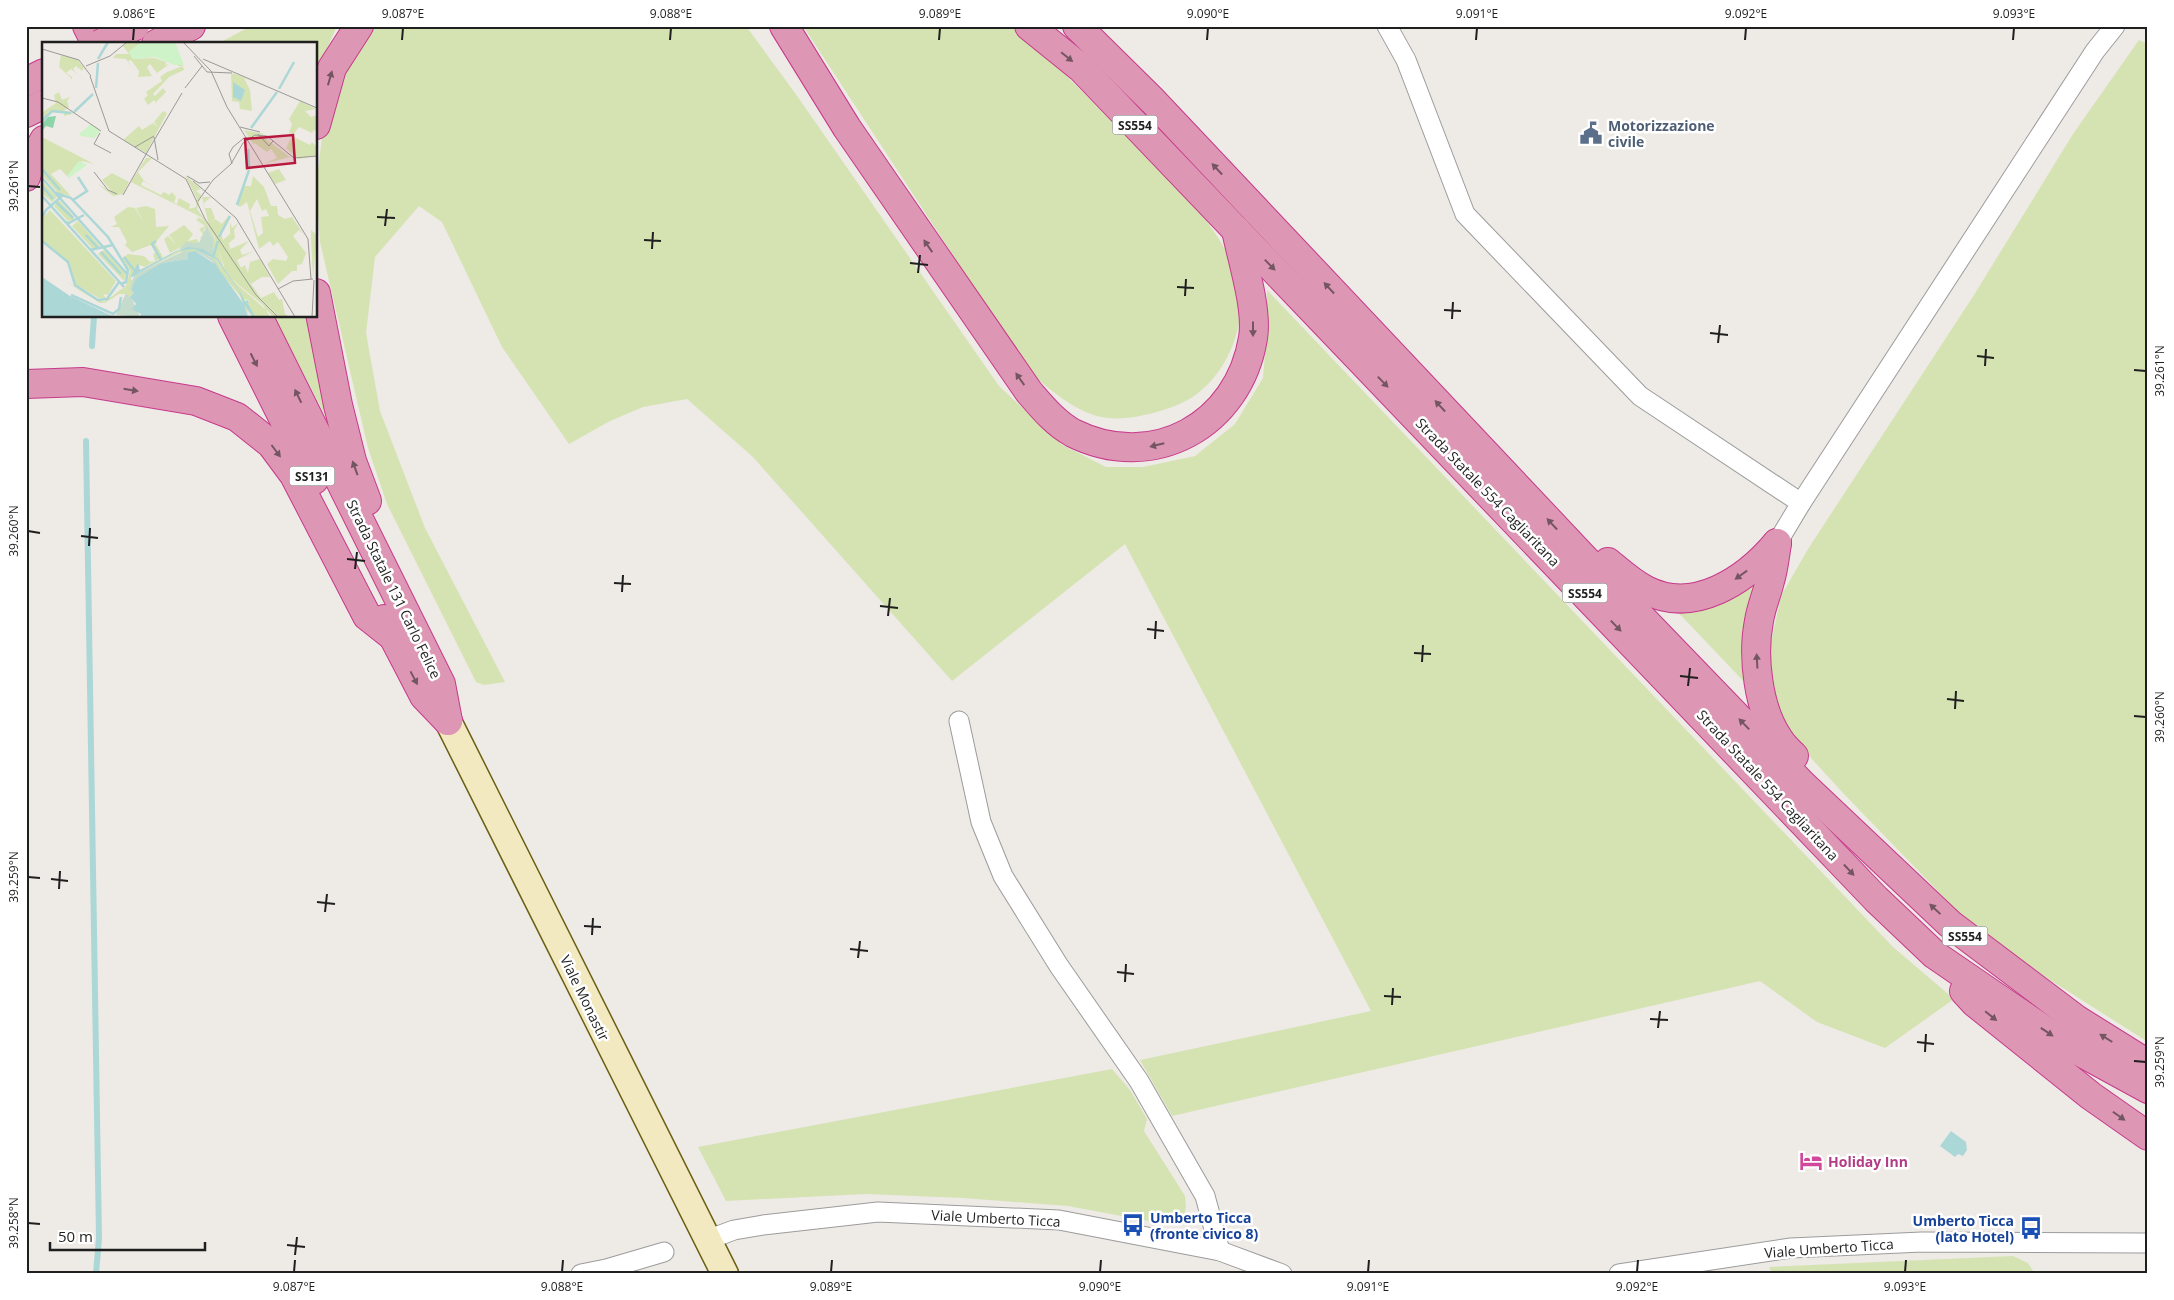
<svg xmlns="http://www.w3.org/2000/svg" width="2174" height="1300" viewBox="0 0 2174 1300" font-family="'Open Sans',sans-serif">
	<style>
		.grass { fill: #d5e3b2 }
		.water { fill: #acd7d7 }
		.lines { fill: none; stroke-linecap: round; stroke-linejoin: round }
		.stream { stroke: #acd7d7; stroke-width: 6 }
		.street-casing { stroke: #9c9c9c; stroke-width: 21 }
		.secondary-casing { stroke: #6a5f12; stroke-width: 29 }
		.highway-casing { stroke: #c7398b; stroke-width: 30 }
		.street { stroke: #fff; stroke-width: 19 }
		.secondary { stroke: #f2e9c0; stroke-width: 26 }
		.highway { stroke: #dd97b4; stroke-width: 28 }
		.highway-bridge-casing { stroke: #c7398b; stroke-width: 30; stroke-linecap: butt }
		.highway-bridge { stroke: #dd97b4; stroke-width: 28 }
		.oneway { fill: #745562 }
		.ticks { fill: none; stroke: #1f1f1f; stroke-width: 2 }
		.labels { text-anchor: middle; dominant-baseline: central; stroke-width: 5; stroke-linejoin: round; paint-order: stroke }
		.shield { fill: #fff; stroke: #626262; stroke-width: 1 }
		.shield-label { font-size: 12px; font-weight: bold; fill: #1f1f1f }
		.service-label { font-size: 14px; font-weight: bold; fill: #4e5e75; stroke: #fff; text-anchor: start }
		.street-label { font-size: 14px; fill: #1f1f1f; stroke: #fff }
		.hotel-label { font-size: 14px; font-weight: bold; fill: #b23c85; stroke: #fff; text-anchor: start }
		.transit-label { font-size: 14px; font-weight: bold; fill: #164399; stroke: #fff; text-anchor: start }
		.inset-river { fill: none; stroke: #acd7d7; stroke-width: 2.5 }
		.inset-road { fill: none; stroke: #9b9996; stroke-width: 1 }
		.view { fill: #b7173c; fill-opacity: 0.15; stroke: #b7173c; stroke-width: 2.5 }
		.inset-edge { fill: none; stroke: #1f1f1f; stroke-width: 2.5 }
		.neatline { fill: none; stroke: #1f1f1f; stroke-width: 2 }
		.ticks-label { font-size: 12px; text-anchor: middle; fill: #1f1f1f }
	</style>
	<rect width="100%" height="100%" fill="#eeeae6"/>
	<!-- grass -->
	<g class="grass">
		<polygon points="251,26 337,26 316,73 316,44 217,44"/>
		<polygon points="370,26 746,26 795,93 999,386 1061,444 1106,467 1143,467 1195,456 1235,424 1263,378 1267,329 1267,290 1893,947 1954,999 1885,1048 1817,1022 1760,981 1172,1116 1140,1060 1371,1011 1125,544 952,681 753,457 687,399 643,407 610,421 569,444 502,347 442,222 419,206 375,257 366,333 380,411 425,528 505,682 484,685 476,682 387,504 368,448 320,242 316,187 323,128 352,52"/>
		<path d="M803,26h210c41,35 76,73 114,111 38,39 89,82 108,134 16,45 -4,101 -44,127 -13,8 -27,12 -42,16 -16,4 -32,6 -48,3 -27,-6 -50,-27 -71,-44z"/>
		<polygon points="2139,40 2148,44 2148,1042 2047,978 1962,916 1843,793 1790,735 1778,710 1771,685 1770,647 1781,596 1808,549 1974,295 2073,134"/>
		<polygon points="274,316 309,316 329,423"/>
		<polygon points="1761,566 1751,689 1672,606"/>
		<polygon points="1112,1069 1130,1090 1147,1119 1144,1131 1185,1196 1186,1206 1184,1217 1170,1225 1068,1206 963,1198 865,1194 726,1201 698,1147"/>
		<polygon points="2013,1256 2028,1263 2035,1274 1772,1274 1769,1267"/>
	</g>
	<!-- water -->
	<polygon class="water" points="1951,1131 1966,1142 1967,1150 1963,1156 1958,1154 1955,1157 1940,1146"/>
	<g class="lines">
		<!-- stream -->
		<g class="stream">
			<polyline points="92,346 94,316"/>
			<polyline points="86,441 99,1238 96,1274"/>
		</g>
		<defs>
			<g id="street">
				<polyline points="1387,26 1406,60 1465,214 1640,396 1801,503 1777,543"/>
				<polyline points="1801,503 2095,51 2115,26"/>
				<polyline points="959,721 981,822 1003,876 1059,966 1139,1081 1205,1196 1220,1251"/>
				<polyline points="707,1240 734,1230 763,1225 878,1212 1059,1220 1220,1251 1282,1274"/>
				<polyline points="581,1274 606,1269 664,1252"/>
				<polyline points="1619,1274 1791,1248 1922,1242 2148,1243"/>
			</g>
			<polyline id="secondary" points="448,721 725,1274"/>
			<g id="highway">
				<polyline points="87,26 96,44"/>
				<path d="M784,26l63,102 182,264c13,15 26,31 44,41 80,40 166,-8 180,-95 5,-29 -11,-78 -17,-108"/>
				<polyline points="1029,26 1081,68 1876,899 1935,955 2062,1042 2148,1089"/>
				<polyline points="1077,26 1153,101 1585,559 1802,784 1950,924 2076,1019 2148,1064"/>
				<polyline points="156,44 191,26"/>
				<polyline points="26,82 44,73"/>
				<polyline points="26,113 44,104"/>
				<polyline points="316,125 332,68 359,26"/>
				<polyline points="26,177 29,167 44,140"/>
				<polyline points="316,293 338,405 352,461 367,501"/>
				<polyline points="232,316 314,480"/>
				<polyline points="258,316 441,684 448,721"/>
				<polyline points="26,384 83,382 196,401 237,417 271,444 294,475 367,616 391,635"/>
				<path d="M1777,543c-2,12 -3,25 -7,38 -3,13 -9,26 -11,40 -7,35 -1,88 20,118 4,7 10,12 15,17"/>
				<path d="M1608,562c12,10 24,21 38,28 48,25 100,-10 131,-47"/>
				<polyline points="384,619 424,696 448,721"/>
				<polyline points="1964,991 1975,1003 2091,1096 2148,1136"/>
			</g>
		</defs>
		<!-- street casing -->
		<use href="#street" class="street-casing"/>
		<!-- secondary casing -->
		<use href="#secondary" class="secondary-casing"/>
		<!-- highway casing -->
		<use href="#highway" class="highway-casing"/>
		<!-- street -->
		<use href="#street" class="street"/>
		<!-- secondary -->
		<use href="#secondary" class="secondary"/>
		<!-- highway -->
		<use href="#highway" class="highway"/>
		<defs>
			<polyline id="highway-bridge" points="100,44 135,26"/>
		</defs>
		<!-- highway-bridge casing -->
		<use href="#highway-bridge" class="highway-bridge-casing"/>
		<!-- highway-bridge -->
		<use href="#highway-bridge" class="highway-bridge"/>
	</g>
	<!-- one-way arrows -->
	<defs><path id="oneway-solid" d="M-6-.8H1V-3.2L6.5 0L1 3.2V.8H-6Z" transform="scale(1.25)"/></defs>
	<g class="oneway">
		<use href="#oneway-solid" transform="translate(1067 57) rotate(39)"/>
		<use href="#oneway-solid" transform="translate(330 78) rotate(-74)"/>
		<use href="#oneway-solid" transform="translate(1217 169) rotate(-133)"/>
		<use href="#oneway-solid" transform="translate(928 246) rotate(-125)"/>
		<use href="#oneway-solid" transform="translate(1270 265) rotate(46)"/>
		<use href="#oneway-solid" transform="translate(1329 288) rotate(-133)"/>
		<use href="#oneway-solid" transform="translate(1253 329) rotate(90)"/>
		<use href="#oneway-solid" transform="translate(254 360) rotate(63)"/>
		<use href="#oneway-solid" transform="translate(1020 379) rotate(-125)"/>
		<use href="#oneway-solid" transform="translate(1383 382) rotate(46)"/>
		<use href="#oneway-solid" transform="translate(131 390) rotate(9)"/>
		<use href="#oneway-solid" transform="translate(298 396) rotate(-116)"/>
		<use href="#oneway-solid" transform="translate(1440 406) rotate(-133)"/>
		<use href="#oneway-solid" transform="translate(1157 445) rotate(166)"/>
		<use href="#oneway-solid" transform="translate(276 451) rotate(53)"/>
		<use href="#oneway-solid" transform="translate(355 468) rotate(-110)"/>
		<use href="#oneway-solid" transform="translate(1552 524) rotate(-133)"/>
		<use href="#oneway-solid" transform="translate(1741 575) rotate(144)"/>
		<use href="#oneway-solid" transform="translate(1616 626) rotate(46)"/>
		<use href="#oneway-solid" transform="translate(1757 661) rotate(-93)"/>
		<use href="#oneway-solid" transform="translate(414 678) rotate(62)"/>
		<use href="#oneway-solid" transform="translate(1744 724) rotate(-134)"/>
		<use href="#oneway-solid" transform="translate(1849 870) rotate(47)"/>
		<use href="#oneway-solid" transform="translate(1935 909) rotate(-137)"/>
		<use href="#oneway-solid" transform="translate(1991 1016) rotate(39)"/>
		<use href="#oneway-solid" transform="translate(2047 1032) rotate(34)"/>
		<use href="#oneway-solid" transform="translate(2106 1038) rotate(-148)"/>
		<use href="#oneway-solid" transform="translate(2119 1116) rotate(35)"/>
	</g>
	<!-- ticks -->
	<path class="ticks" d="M133,40l1,-12M402,40l1,-12M670,40l1,-12M939,40l1,-12M1207,40l1,-12M1476,40l1,-12M1745,40l1,-12M2013,40l1,-12M28,186l12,1M377,217l18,1M385,226l2,-17M644,240l17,1M652,249l1,-17M910,263l18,2M918,273l2,-18M1177,287l17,1M1185,296l1,-17M1444,310l17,1M1452,319l1,-17M1710,333l18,2M1718,343l2,-18M1977,356l17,2M1985,366l1,-17M2134,370l12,1M28,531l12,2M81,536l17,2M89,546l1,-18M347,559l18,2M355,569l2,-17M614,583l17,1M622,592l1,-17M880,606l18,2M888,616l2,-18M1147,629l17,2M1155,639l1,-18M1414,653l17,1M1422,662l1,-17M1680,676l18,2M1688,686l2,-18M1947,699l17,2M1955,709l1,-18M2134,716l12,1M28,877l12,1M51,879l17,2M59,889l1,-18M317,902l18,2M325,912l2,-18M584,926l17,1M592,935l1,-17M850,949l18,2M858,958l2,-17M1117,972l17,2M1125,982l1,-18M1384,996l17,1M1392,1005l1,-17M1650,1019l18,1M1658,1028l2,-17M1917,1042l17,2M1925,1052l1,-18M2134,1061l12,1M28,1223l12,1M287,1245l18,2M295,1255l2,-18M294,1272l1,-12M562,1272l1,-12M831,1272l1,-12M1100,1272l1,-12M1368,1272l1,-12M1637,1272l1,-12M1905,1272l1,-12"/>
	<!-- icons -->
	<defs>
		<symbol id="civic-bare" viewBox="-9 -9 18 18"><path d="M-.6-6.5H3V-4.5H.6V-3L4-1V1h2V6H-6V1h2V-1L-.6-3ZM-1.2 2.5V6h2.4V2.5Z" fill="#5c6f8a" stroke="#fff" stroke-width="2.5" paint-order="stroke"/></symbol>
		<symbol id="hotel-bare" viewBox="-9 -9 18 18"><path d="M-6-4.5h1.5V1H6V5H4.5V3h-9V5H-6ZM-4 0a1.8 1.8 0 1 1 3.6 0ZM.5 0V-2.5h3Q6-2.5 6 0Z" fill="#d1479c" stroke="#fff" stroke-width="2.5" paint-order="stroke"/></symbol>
		<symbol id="bus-bare" viewBox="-9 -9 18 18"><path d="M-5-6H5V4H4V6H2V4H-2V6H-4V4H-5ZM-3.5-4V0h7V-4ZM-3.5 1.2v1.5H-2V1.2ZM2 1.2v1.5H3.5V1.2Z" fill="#1a4fb4" stroke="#fff" stroke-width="2.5" paint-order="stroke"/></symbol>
	</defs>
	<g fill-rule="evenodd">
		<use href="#civic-bare" x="1575" y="117" width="32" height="32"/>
		<use href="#hotel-bare" x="1795" y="1145" width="32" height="32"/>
		<use href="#bus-bare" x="1117" y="1209" width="32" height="32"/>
		<use href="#bus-bare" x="2015" y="1212" width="32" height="32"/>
	</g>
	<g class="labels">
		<!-- shield labels -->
		<g class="shield">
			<rect x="1112.5" y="115.5" width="45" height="19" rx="4"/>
			<rect x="289.5" y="466.5" width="45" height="19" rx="4"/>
			<rect x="1562.5" y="583.5" width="45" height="19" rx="4"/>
			<rect x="1942.5" y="926.5" width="45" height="19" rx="4"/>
		</g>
		<g class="shield-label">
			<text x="1135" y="125">SS554</text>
			<text x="312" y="476">SS131</text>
			<text x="1585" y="593">SS554</text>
			<text x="1965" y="936">SS554</text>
		</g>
		<!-- service labels -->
		<g class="service-label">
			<text x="1608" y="125">Motorizzazione<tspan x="1608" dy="16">civile</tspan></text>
		</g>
		<!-- street labels -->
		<g class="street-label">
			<text transform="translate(1488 492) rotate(46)">Strada Statale 554 Cagliaritana</text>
			<text transform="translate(394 589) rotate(64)">Strada Statale 131 Carlo Felice</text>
			<text transform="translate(1768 785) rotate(47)">Strada Statale 554 Cagliaritana</text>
			<text transform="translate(585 998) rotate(64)">Viale Monastir</text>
			<text transform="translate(996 1218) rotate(3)">Viale Umberto Ticca</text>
			<text transform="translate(1829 1248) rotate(-4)">Viale Umberto Ticca</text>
		</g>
		<!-- hotel labels -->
		<g class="hotel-label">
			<text x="1828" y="1161">Holiday Inn</text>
		</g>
		<!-- transit labels -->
		<g class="transit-label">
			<text x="1150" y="1217">Umberto Ticca<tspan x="1150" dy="16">(fronte civico 8)</tspan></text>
			<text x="2014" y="1220" text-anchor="end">Umberto Ticca<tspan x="2014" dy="16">(lato Hotel)</tspan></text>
		</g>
	</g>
	<!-- overview -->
	<g transform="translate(42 42)">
		<rect width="275" height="275" fill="#eeeae6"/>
		<path d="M86,0h14l-13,10 4,7 21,-1 12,4 -1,3 4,-1 -12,9 -7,-9 -3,3 5,9 -14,1 1,-6 -8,-11 -3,1 5,8 -7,-10 -13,-1 3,-4h13l-6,-8zM133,0l9,28 -15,7 -16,17 2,2 8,-8 3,4 -10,10 2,3 -4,-5 -6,5 -4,-6 4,-4 -2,-3 16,-11 -2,-4 7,-5 16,-6h-5zM19,13l16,4 7,9 -2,3 -6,-5 -3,3 4,5 -6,-5 -5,4 6,4v2l-13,-12zM189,31l10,3 28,12 -25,-10 6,12 2,21 -12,-2 -1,-7 -7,-1zM17,50l3,8 8,-3 -3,4 2,6 -5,4 11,2 -11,3v-3l-12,-1 -10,11 1,-11 13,-9 -2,-8zM258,59l16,8 -11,2 6,6 6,-2v17l-3,-2 -2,3 -13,-6 -6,8 -4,-2 3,-9 -3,-5zM121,69l4,2 -21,40 -23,-13 16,-14 3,4 11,-7 5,4 -4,-5zM202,88l21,4 -4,1 29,22 -27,7 14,-6 -6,-9 -4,3 -13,-9v2zM250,94l18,9 2,-3 5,5v9l-19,3 -12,-11zM0,95l52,27 -12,-3 -15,15 -7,-7 -9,5 20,22 -13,-3 -16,-18zM104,116h6l-14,14 6,9 11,6 -12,-6 -2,4 20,10 3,-3 5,3 3,-3 4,5 -2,6 3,1 2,-6 11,6 -1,5 7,-2 1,-8 -12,-24 16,14 -5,2 5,4 -4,14 12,16 -7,-28h9l-7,6 1,5h6l4,10 -4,4 4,-3 7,5 8,-10 -9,20 2,6 7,-6v-12l2,6 6,-5 -4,7 1,8 -6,5 1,6 19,-8 -9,9 2,5 12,-4 -17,9 4,8 4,-3 3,8 2,-11 10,-3 10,18h-8l-11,7 10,14 13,-6 5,8 3,-1 3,15 5,3h-11l-19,-19 17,19h-3l-43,-38 -8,-13 -9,-31 -13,-18 -70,-35zM237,127l7,11 -11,4 -7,-11zM70,131l17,9 -6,12 -10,2 -15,-12 14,8 -10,-12zM211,134l11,11 7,19h6l1,9 7,4 7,-2 12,18 -5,-5 -6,6 13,17 -4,11 -5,1v6h-5l-14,13 -11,-20 6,-5 13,2 2,-4 -10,-15 -5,4 -3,-5 -11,8 -12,-47 -7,5 -4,-3 8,-18h7zM215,157l5,12 4,-2 3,7 -8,1 2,16 -5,4 -8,-26zM0,139l15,16 -5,5 -10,-9zM17,158l15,17v3l-6,1 -14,-15zM104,164l9,3 1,18 13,-1 -14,17 8,14 7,-4 -6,-14 4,-3 9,10 -8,-11 15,-10 9,9 -5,7 9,-2 2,4h-11l-43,24 -6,-2 -9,13 4,4 -4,7 3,4 -4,4 -3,-3h-7l-14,9h-5l-34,-21 38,20 22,-16 4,-15 -8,-13 6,-4 16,2 6,6 5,-1 -2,-7 3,-1 -5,-8 -19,7 -7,-7 2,-3 -8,-15h-8l6,-3 -3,-7 14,-10 7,1 9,15 -8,-15zM8,168l66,71 -8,14 -5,-1 3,4h-7l-24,-14 -6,-22 -27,-22v-21zM153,172l10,8 8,12 14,41 36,30 7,12h-16l-8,-14 4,-2 -5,-2 4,18 -9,-21 -20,-24 -6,-13 -16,-8 -18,1 -38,19 36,-20 11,-3 12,2 14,8 8,12 -6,-12 -4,-2v-18l-5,-11 -4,2v6l-2,3 -2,1 3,-5 -4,-5 6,-3 -9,-6 3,-2zM36,179l22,25 -1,2h-7l-20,-22zM269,188l6,5 -4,43 -2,-40zM62,208l22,24 -2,7 -26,-27z" fill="#d5e3b2" fill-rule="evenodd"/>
		<path d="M165,184l6,12v18l-18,-8 -16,1 7,-7 13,1zM142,209h14l16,8 5,9 1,4 3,2 15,18 -18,-20 -8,-11 -15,-9h-7l-1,7 -27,4 -28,21 -3,4 3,5 -3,4 9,20 -24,-2 10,-22 3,4 4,-4 -3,-4 4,-14z" fill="#c5dbcc"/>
		<path d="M100,0h33l9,23h-10l-19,-8 -22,2 -4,-7zM49,82l9,6 -1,3 -5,5 -13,-2 -2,-2zM37,119l8,4 -18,13 -2,-2z" fill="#cff3c8"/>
		<path d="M14,74l-3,12 -7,-2 -4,5v-7l6,-7z" fill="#8dd4a8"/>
		<path d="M191,40l12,8 -4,11 -8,-4zM146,205l14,2 15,9 24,35 11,24 -8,-13 4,13h-108l1,-3 -9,-5 4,-5 -6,-7 4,-4 -3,-4 6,-11 25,-15 26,-4v-6l7,-2 20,13 28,39 -4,-12 -23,-32 -22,-10 -16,2 -48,27 8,-15 2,7 36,-19zM0,235l28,19 42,20 14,1h-84z" fill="#acd7d7"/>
		<path class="inset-river" d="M56,17l10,-17M54,46l2,-25M237,47l15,-27M32,70l19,-18M0,79l10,-10 19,2M209,86l26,-36M206,107l1,19M0,127l18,21M0,136l86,97M0,144l11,13M14,151l15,5 37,39 20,33 -2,12 -5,2M0,154l82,91M31,158l14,-9 -9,-14M14,160l17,16M195,163l12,-35M0,176l4,-8 16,-14M23,180l4,1 15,-8M44,193l12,13M177,195l11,-21M0,199l26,21 7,23 23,15 9,-1 12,-17M114,199l-4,3 9,16M48,208l23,-5M59,210l20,22M82,215l10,13M171,215l5,-16M29,253l42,19 6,-5 2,-12M206,259l-2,2 8,14"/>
		<path class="inset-road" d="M141,0l28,29 16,36 29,47M0,7l37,11 12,16M152,14l13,16 25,1M161,17l114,49M44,24l24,-10 17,-14M48,34l19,55 77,48 19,40 51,76 22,22M143,46l17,-22M0,56l16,4 43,29M198,85l20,5M58,91l-6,11 17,9M216,92l11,12 4,-5M112,95l4,23M93,105l19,-11M107,107l33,-56M214,112l52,85 3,40M190,122l-3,-10 4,-7 11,-9M52,130l14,18 9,4M145,134l12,7 11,-1M151,139l20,17M81,153l26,-46M171,156l23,20 59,99M156,159l15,-21 18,-16 12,-21 12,-8 12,1 27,22 23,-2M236,247l15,-8 20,-2M270,275l2,-37"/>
		<path class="view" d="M251,93l2,28 -48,5 -2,-29z"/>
		<rect width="275" height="275" class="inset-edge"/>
	</g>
	<!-- border -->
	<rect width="2174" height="1300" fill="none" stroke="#ffffff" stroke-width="55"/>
	<!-- scale -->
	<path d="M50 1242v8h155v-8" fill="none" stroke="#1f1f1f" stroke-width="2.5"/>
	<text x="58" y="1242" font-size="15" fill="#1f1f1f" stroke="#ffffff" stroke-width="4" paint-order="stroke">50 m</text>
	<rect x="28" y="28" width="2118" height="1244" class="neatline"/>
	<g class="ticks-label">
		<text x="134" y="18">9.086°E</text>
		<text x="403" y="18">9.087°E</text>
		<text x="671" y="18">9.088°E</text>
		<text x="940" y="18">9.089°E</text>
		<text x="1208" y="18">9.090°E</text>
		<text x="1477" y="18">9.091°E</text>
		<text x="1746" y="18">9.092°E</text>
		<text x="2014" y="18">9.093°E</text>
		<text transform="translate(14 186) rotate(-90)" y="4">39.261°N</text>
		<text transform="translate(2160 371) rotate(-90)" y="4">39.261°N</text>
		<text transform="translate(14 531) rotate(-90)" y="4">39.260°N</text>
		<text transform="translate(2160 717) rotate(-90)" y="4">39.260°N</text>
		<text transform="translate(14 877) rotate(-90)" y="4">39.259°N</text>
		<text transform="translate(2160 1062) rotate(-90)" y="4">39.259°N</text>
		<text transform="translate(14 1223) rotate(-90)" y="4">39.258°N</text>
		<text x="294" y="1291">9.087°E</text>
		<text x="562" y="1291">9.088°E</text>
		<text x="831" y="1291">9.089°E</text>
		<text x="1100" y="1291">9.090°E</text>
		<text x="1368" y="1291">9.091°E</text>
		<text x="1637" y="1291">9.092°E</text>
		<text x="1905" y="1291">9.093°E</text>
	</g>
</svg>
